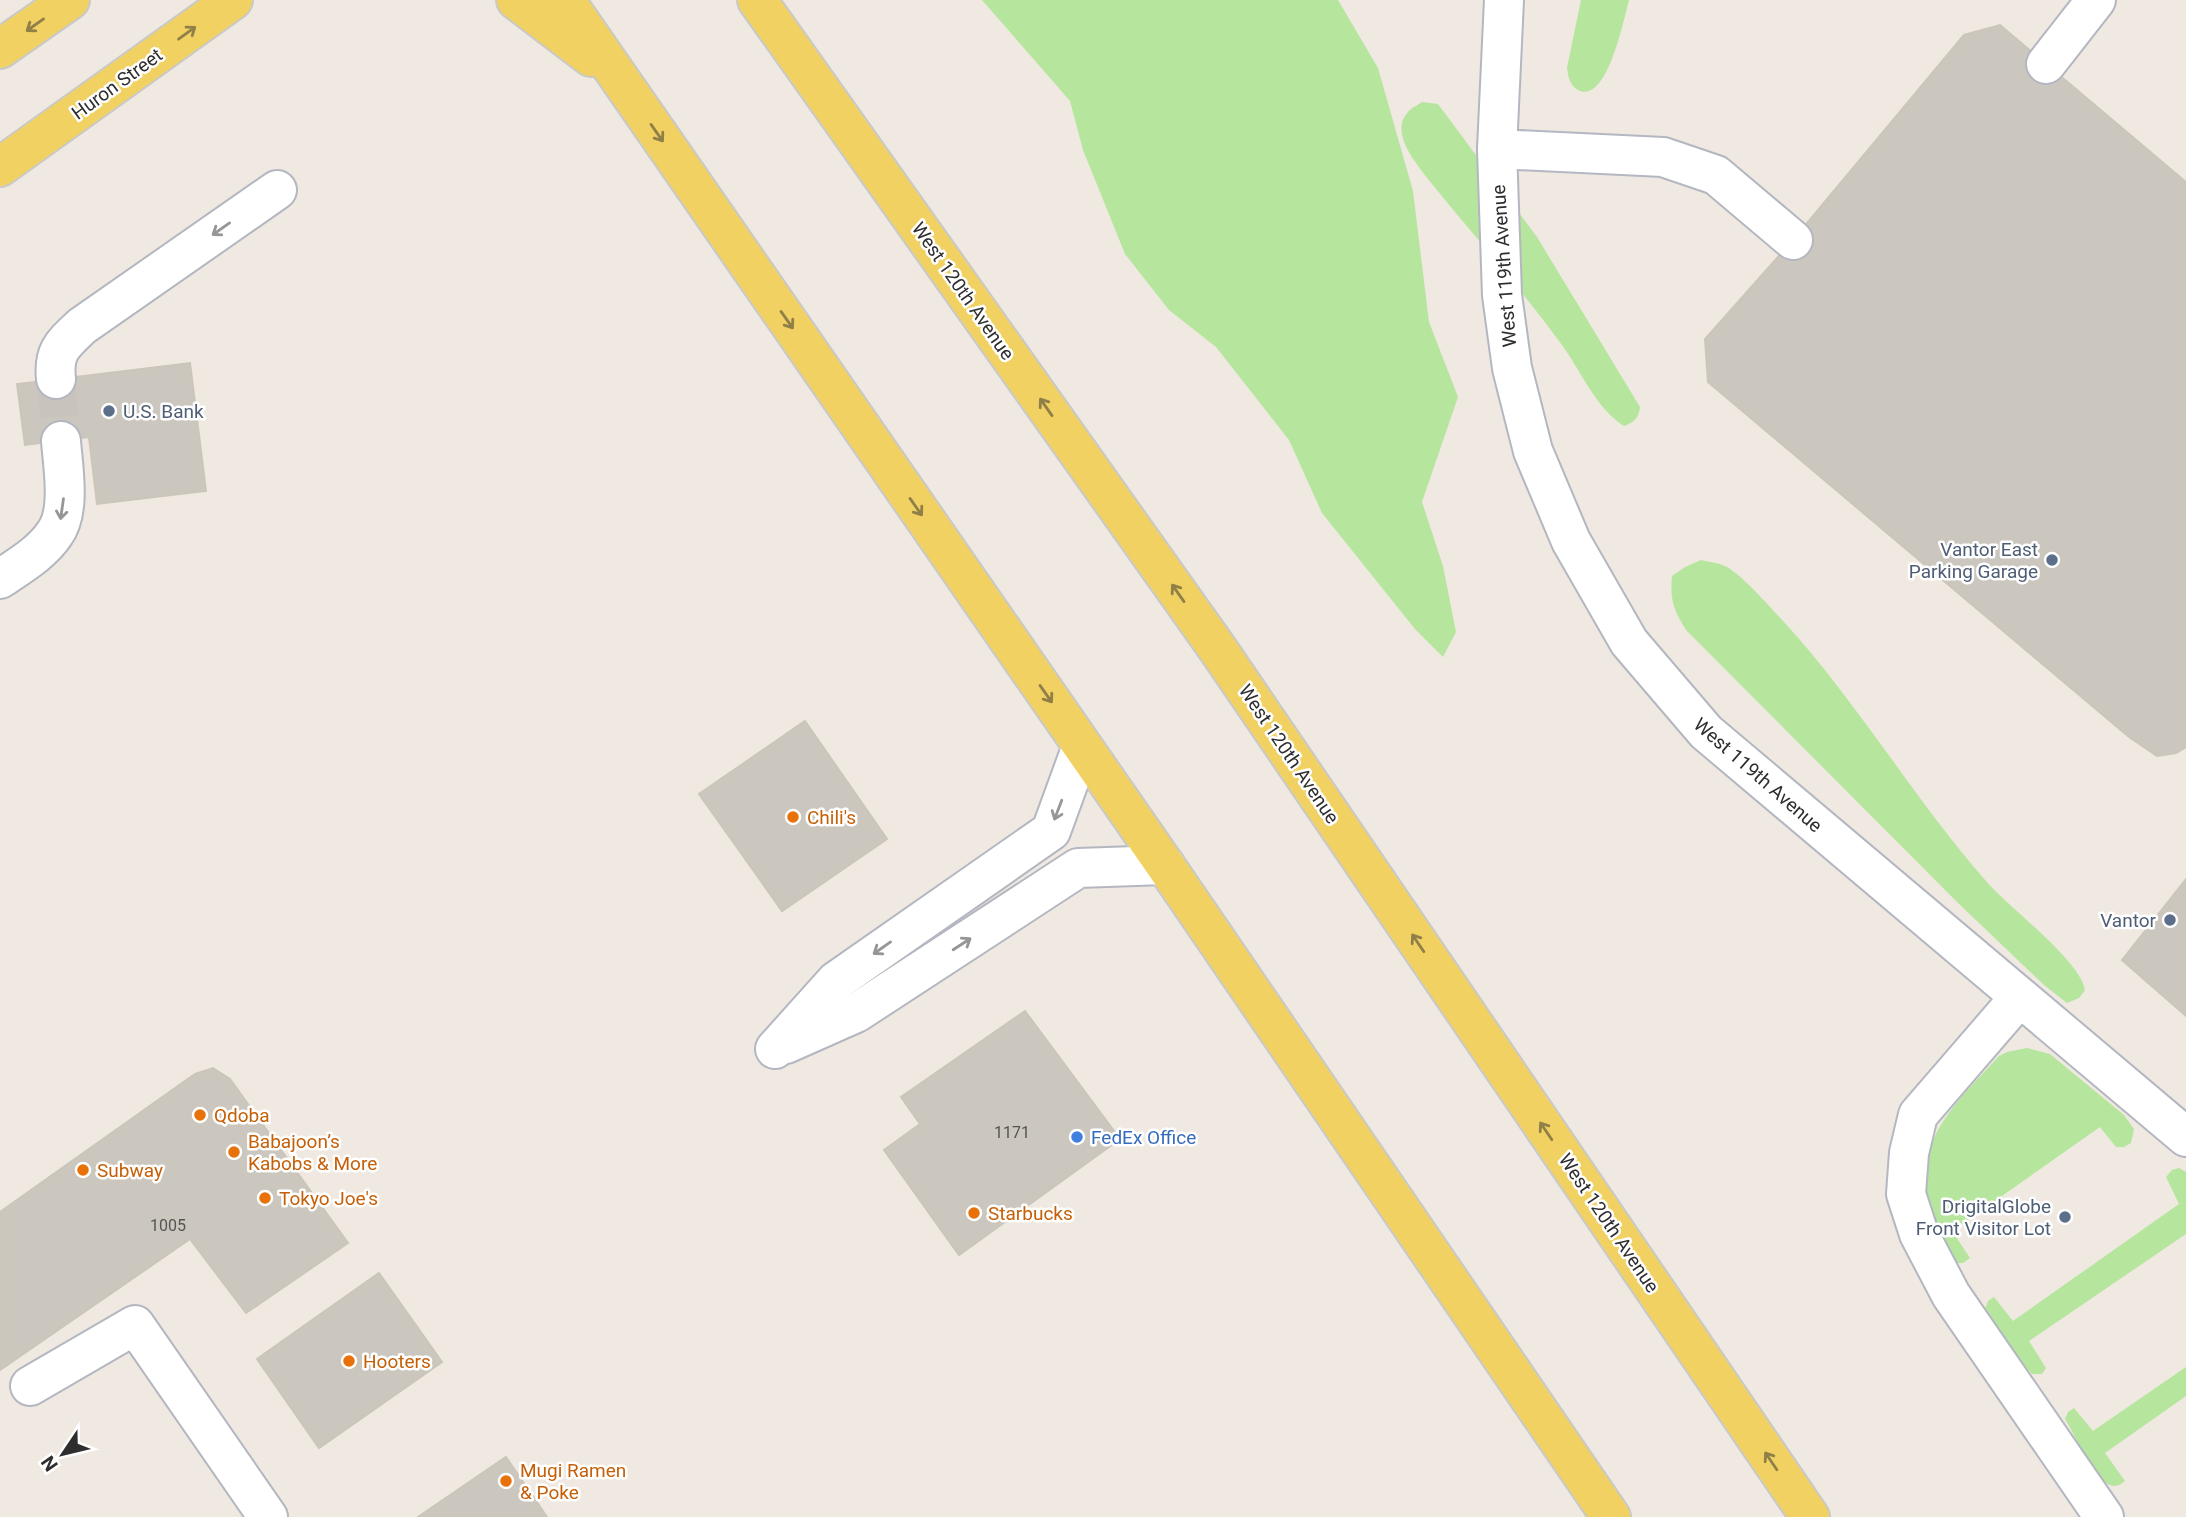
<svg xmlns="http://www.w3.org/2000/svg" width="2186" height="1517" viewBox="0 0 2186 1517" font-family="Roboto,sans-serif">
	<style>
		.green { fill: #b6e59e }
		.building { fill: #cbc7bf; stroke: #cbc5ba; stroke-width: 2 }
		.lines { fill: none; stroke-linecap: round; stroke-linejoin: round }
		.minor-tunnel { stroke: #c8c4bd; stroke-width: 38; stroke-dasharray: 38 19; stroke-linecap: butt }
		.minor-casing { stroke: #b4b7c1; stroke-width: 42 }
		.major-casing { stroke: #c9c9c9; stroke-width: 42 }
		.minor { stroke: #fff; stroke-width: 38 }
		.major { stroke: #f2d163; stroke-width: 38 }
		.oneway { stroke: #908048 }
		.oneway2 { stroke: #969696 }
		.service-dot { fill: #5c6f8a; stroke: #fff; stroke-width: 2.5 }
		.food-dot { fill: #e8710a; stroke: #fff; stroke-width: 2.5 }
		.shop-dot { fill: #3f7fe0; stroke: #fff; stroke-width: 2.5 }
		.labels { text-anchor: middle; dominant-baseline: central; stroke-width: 5; stroke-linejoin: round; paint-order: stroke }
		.number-label { font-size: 16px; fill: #555452 }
		.street-label { font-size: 19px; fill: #2e2e2e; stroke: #fff }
		.service-label { font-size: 19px; fill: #4e5e75; stroke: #fff; text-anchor: end }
		.food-label { font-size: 19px; fill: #c56008; stroke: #fff; text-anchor: start }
		.shop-label { font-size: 19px; fill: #366cbe; stroke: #fff; text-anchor: start }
	</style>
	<rect width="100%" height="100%" fill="#efe9e1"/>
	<!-- green -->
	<g class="green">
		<polygon points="982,0 1338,0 1378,68 1413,191 1429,322 1458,397 1422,502 1443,566 1456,632 1443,657 1415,629 1322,513 1289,440 1216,347 1169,310 1125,254 1083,150 1070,101"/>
		<path d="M1581,0h48c-5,18 -21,101 -49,91 -10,-4 -12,-15 -13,-23z"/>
		<path d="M1422,102l16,2 99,133 103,170c-1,11 -6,15 -16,19 -29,-18 -44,-58 -65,-85 -42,-57 -90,-111 -135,-167 -11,-15 -34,-43 -16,-62 3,-4 10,-7 14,-10z"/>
		<path d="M1701,560c8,2 19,3 26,7 18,11 42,39 57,55 74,81 130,177 202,259 23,27 94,79 99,109l-6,8 -12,5 -23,-18 -86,-82 -272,-273c-13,-21 -16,-30 -14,-54l13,-9z"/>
		<path d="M2027,1048l23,6 74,61 10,14 -3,14 -7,4h-8l-16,-20 -148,104 18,27 -7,5h-8c-16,-18 -17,-24 -25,-47 -23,-71 26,-113 69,-160l8,-4z"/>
		<polygon points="2179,1168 2186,1172 2186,1234 2029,1341 2046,1368 2042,1374 2032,1374 2023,1365 1985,1309 1988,1301 1994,1297 2013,1321 2179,1204 2166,1177 2172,1170"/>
		<path d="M2186,1367v29l-81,57 20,28c-4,3 -9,7 -15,4 -16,-6 -36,-52 -45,-66l3,-7 6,-4 19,23z"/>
	</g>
	<!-- building -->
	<g class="building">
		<polygon points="2000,25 2186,182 2186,747 2176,753 2157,756 2129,737 1708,382 1705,339 1793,240 1964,35"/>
		<polygon points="190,363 206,491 97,504 89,437 25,445 17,384"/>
		<polygon points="805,721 887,839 782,911 699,794"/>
		<polygon points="2186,879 2186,1016 2122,960"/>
		<polygon points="1025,1011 1120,1139 959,1255 884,1150 920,1124 901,1097"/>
		<polygon points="213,1068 230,1079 348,1243 246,1313 190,1239 0,1370 0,1212 195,1074"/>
		<polygon points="379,1273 442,1362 319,1448 257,1359"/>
		<polygon points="506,1457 547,1517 418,1517"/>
	</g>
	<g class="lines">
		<!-- minor-tunnel -->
		<polyline class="minor-tunnel" points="56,379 61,441"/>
		<defs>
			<g id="minor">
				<polyline points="1504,0 1497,149 1502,295 1512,368 1533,451 1571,541 1629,642 1706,732 2186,1137"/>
				<polyline points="2046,64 2096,0"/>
				<polyline points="1497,149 1663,157 1716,175 1793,240"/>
				<path d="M56,379c-3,-28 7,-35 26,-53l195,-136"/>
				<path d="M0,579c19,-13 42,-26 55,-46 16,-22 8,-66 6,-92"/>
				<polyline points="2019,998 1918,1115 1909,1153 1906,1194 1919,1234 1951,1295 2104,1517"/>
				<polyline points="786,1044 856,1013 1078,868 1165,865"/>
				<polyline points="775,1049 836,981 1051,831 1082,746"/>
				<polyline points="30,1386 135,1325 268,1517"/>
			</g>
			<g id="major">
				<polyline points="516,0 591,57"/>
				<polyline points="565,0 1165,865 1611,1517"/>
				<polyline points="757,0 1217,648 1810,1517"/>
				<polyline points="0,49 70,0"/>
				<polyline points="0,167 233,0"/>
			</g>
		</defs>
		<!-- minor casing -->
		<use href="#minor" class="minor-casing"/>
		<!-- major casing -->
		<use href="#major" class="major-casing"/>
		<!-- minor -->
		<use href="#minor" class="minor"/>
		<!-- major -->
		<use href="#major" class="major"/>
	</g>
	<!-- one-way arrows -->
	<defs><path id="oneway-shaft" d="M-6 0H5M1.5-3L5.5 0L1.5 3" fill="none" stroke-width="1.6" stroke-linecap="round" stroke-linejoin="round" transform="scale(1.75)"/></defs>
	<g class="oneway">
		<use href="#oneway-shaft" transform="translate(35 25) rotate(145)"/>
		<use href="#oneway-shaft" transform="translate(187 33) rotate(-36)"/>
		<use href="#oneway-shaft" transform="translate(657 133) rotate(55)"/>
		<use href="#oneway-shaft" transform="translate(787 320) rotate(55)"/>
		<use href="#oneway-shaft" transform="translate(1046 407) rotate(-125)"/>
		<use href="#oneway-shaft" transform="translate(916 507) rotate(55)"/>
		<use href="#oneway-shaft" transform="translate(1178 593) rotate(-125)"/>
		<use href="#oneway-shaft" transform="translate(1046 694) rotate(55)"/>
		<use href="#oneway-shaft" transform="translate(1418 943) rotate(-124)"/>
		<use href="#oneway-shaft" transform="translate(1546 1131) rotate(-124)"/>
		<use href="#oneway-shaft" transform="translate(1771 1461) rotate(-124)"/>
	</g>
	<g class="oneway2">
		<use href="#oneway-shaft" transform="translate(221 229) rotate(145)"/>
		<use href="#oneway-shaft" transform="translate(62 509) rotate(98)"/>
		<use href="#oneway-shaft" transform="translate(1058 810) rotate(111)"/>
		<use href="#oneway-shaft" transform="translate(962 944) rotate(-33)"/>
		<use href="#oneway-shaft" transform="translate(882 948) rotate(145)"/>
	</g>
	<!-- markers -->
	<g class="service-dot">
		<circle cx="109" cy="411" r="7"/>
		<circle cx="2052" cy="560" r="7"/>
		<circle cx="2170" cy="920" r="7"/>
		<circle cx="2065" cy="1217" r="7"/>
	</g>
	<g class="food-dot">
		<circle cx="793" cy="817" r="7"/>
		<circle cx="200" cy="1115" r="7"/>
		<circle cx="234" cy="1152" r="7"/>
		<circle cx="83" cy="1170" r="7"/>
		<circle cx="265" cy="1198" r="7"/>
		<circle cx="974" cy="1213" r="7"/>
		<circle cx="349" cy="1361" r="7"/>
		<circle cx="506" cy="1481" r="7"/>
	</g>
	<circle class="shop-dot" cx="1077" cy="1137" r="7"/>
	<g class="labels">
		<!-- number labels -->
		<g class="number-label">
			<text x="1012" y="1132">1171</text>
			<text x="168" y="1225">1005</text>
		</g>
		<!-- street labels -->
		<g class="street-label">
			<text transform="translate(117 84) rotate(-36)">Huron Street</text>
			<text transform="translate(1504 266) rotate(-94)">West 119th Avenue</text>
			<text transform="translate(963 291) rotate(55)">West 120th Avenue</text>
			<text transform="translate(1289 754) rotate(56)">West 120th Avenue</text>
			<text transform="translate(1758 775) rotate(41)">West 119th Avenue</text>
			<text transform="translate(1609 1223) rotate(56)">West 120th Avenue</text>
		</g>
		<!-- service labels -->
		<g class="service-label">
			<text x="123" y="411" text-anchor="start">U.S. Bank</text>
			<text x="2038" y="549">Vantor East<tspan x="2038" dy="22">Parking Garage</tspan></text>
			<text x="2156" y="920">Vantor</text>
			<text x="2051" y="1206">DrigitalGlobe<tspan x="2051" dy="22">Front Visitor Lot</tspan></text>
		</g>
		<!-- food labels -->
		<g class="food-label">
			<text x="807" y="817">Chili's</text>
			<text x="214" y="1115">Qdoba</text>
			<text x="248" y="1141">Babajoon’s<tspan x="248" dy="22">Kabobs &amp; More</tspan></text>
			<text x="97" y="1170">Subway</text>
			<text x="279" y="1198">Tokyo Joe's</text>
			<text x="988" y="1213">Starbucks</text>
			<text x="363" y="1361">Hooters</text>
			<text x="520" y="1470">Mugi Ramen<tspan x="520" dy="22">&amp; Poke</tspan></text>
		</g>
		<!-- shop labels -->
		<g class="shop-label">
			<text x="1091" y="1137">FedEx Office</text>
		</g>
	</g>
	<!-- north arrow -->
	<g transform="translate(63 1454) rotate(235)" stroke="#ffffff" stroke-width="5" paint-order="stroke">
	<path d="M0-5L12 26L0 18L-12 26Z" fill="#2e2e2e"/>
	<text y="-10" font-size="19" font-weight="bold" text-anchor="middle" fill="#2e2e2e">N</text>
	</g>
</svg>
